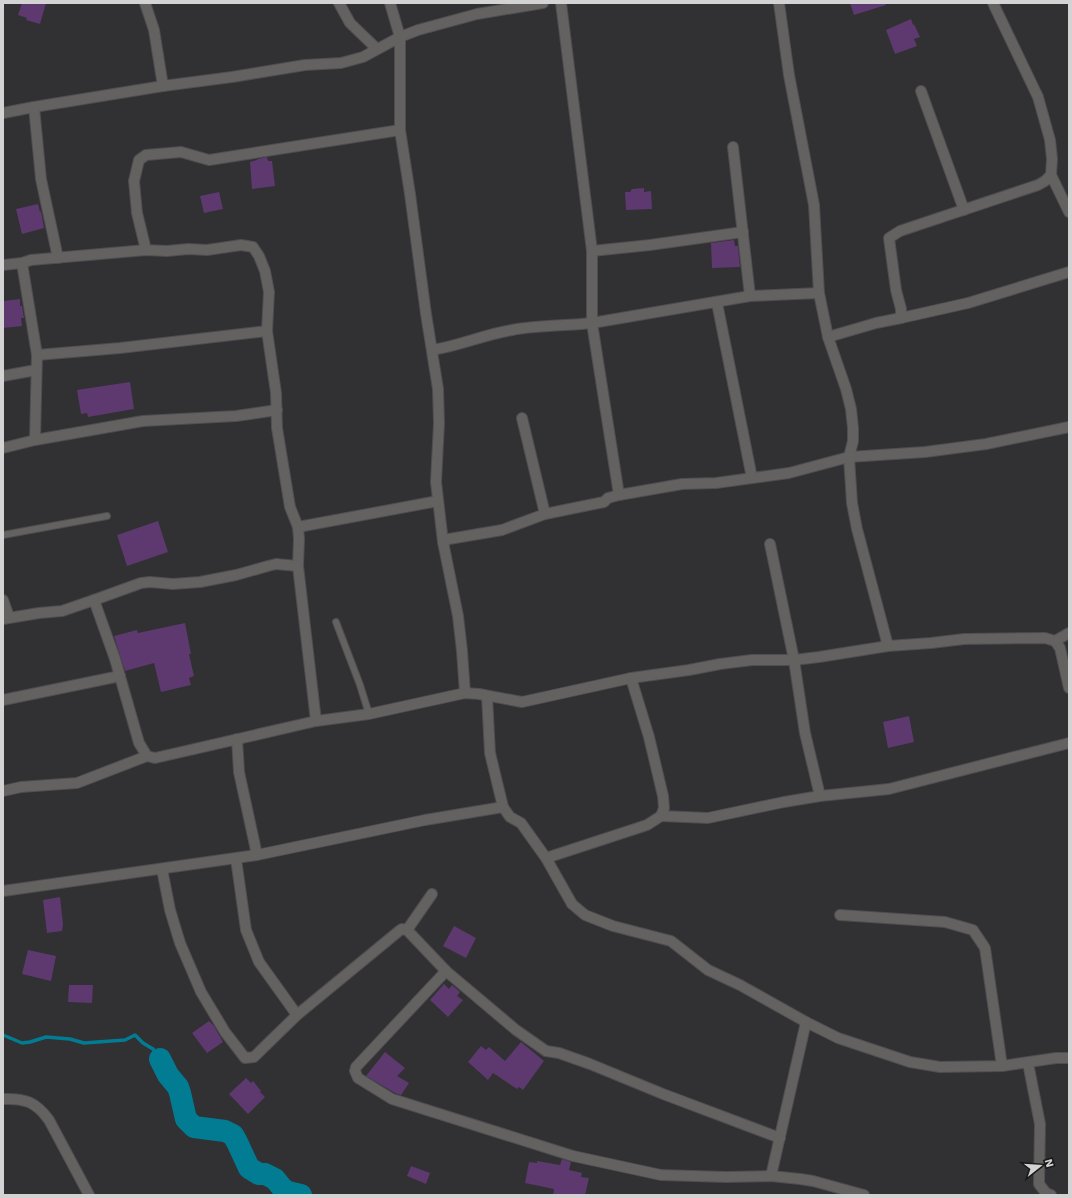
<svg xmlns="http://www.w3.org/2000/svg" width="1072" height="1198" viewBox="0 0 1072 1198" font-family="'Work Sans',sans-serif">
	<style>
		.lines { fill: none; stroke-linecap: round; stroke-linejoin: round }
		.stream { stroke: #027c93; stroke-width: 3.5 }
		.river { stroke: #027c93; stroke-width: 22 }
		.building { fill: #5d396f }
		.service-casing { stroke: #4e4d4f; stroke-width: 8 }
		.minor-casing { stroke: #4e4d4f; stroke-width: 12 }
		.service { stroke: #636261; stroke-width: 6 }
		.minor { stroke: #636261; stroke-width: 10 }
	</style>
	<rect width="100%" height="100%" fill="#313032"/>
	<g class="lines">
		<!-- stream -->
		<polyline class="stream" points="3,1035 22,1043 30,1042 46,1037 70,1039 84,1043 125,1040 135,1035 143,1043 153,1049 160,1059"/>
		<!-- river -->
		<polyline class="river" points="160,1059 168,1075 178,1087 180,1093 186,1119 194,1127 225,1131 233,1135 237,1142 249,1168 259,1174 265,1174 275,1179 283,1189 288,1192 301,1195"/>
	</g>
	<!-- building -->
	<g class="building">
		<polygon points="22,3 46,3 40,24 26,20 27,18 18,15"/>
		<polygon points="850,3 885,3 886,5 854,15"/>
		<polygon points="911,19 913,25 914,24 920,37 914,39 917,46 895,54 886,30"/>
		<polygon points="267,157 268,161 272,161 275,186 252,189 250,162 257,160 258,159"/>
		<polygon points="644,188 644,192 651,191 652,209 626,210 625,192 630,192 632,189"/>
		<polygon points="219,192 223,209 204,213 200,196"/>
		<polygon points="38,204 40,212 41,211 44,228 22,234 16,209"/>
		<polygon points="734,240 735,246 738,246 740,267 712,268 711,243"/>
		<polygon points="20,299 20,306 22,306 24,318 21,318 22,326 3,328 3,301"/>
		<polygon points="130,382 134,409 88,417 87,413 81,414 77,390"/>
		<polygon points="158,521 168,552 127,566 117,535"/>
		<polygon points="185,623 191,654 189,654 194,676 189,678 191,685 161,692 154,663 125,671 114,636 137,630 138,633"/>
		<polygon points="909,716 914,742 888,748 883,722"/>
		<polygon points="60,897 63,924 62,931 47,933 43,900"/>
		<polygon points="454,926 476,938 466,958 443,946"/>
		<polygon points="28,950 56,956 51,981 22,974"/>
		<polygon points="444,984 449,989 452,985 460,992 457,996 463,1000 448,1017 430,1000"/>
		<polygon points="69,985 93,985 92,1003 68,1002"/>
		<polygon points="209,1021 214,1026 223,1042 207,1053 192,1033"/>
		<polygon points="521,1042 544,1061 523,1090 519,1087 517,1089 493,1073 488,1080 468,1062 481,1046 486,1050 489,1047 505,1061"/>
		<polygon points="385,1052 405,1068 397,1076 409,1083 401,1095 395,1093 366,1076"/>
		<polygon points="246,1078 251,1083 253,1081 261,1091 260,1092 265,1097 248,1114 229,1094"/>
		<polygon points="562,1159 571,1162 569,1170 582,1173 581,1177 589,1178 585,1195 553,1195 554,1189 525,1183 529,1162 537,1163 537,1161 560,1165"/>
		<polygon points="411,1166 430,1173 426,1184 407,1176"/>
	</g>
	<g class="lines">
		<defs>
			<g id="service">
				<polyline points="3,535 107,516"/>
				<polyline points="336,622 360,685 369,714"/>
			</g>
			<g id="minor">
				<polyline points="145,3 154,30 163,86"/>
				<polyline points="339,3 350,23 377,49"/>
				<polyline points="390,3 400,37 400,130 410,194 426,314 438,389 439,423 436,482 443,542"/>
				<polyline points="561,3 592,251 592,323 750,296 819,293"/>
				<polyline points="779,3 789,75 814,205 819,293 828,337 846,389 851,409 853,428 853,441 849,457 852,503 857,529 888,646 931,643 964,639 1045,638 1055,641 1060,648 1069,688"/>
				<polyline points="993,3 1038,97 1050,140 1052,159 1051,175 1069,212"/>
				<polyline points="921,91 964,210"/>
				<polyline points="34,107 41,179 58,258"/>
				<polyline points="3,113 34,107 163,86 232,77 305,65 341,63 363,57 400,37 418,30 477,14 543,3"/>
				<polyline points="733,147 750,296"/>
				<polyline points="146,250 137,213 134,181 139,160 146,155 181,152 209,160 400,130"/>
				<polyline points="592,251 650,245 743,232"/>
				<polyline points="3,265 22,263"/>
				<polyline points="717,303 752,478"/>
				<polyline points="901,318 968,303 1069,272"/>
				<polyline points="828,337 876,323 901,318 901,309 896,290 889,238 900,231 1038,185 1045,181 1051,175"/>
				<path d="M432,350c28,-4 53,-16 80,-20 26,-5 54,-4 80,-7l27,172"/>
				<polyline points="37,355 120,348 267,331"/>
				<polyline points="3,376 36,370"/>
				<polyline points="522,418 545,514"/>
				<polyline points="35,440 37,355 22,263 31,260 146,250 167,251 188,249 207,250 241,245 253,247 259,256 265,271 269,292 267,331 276,393 277,428 290,507 298,527 299,539 298,566 316,721"/>
				<polyline points="3,448 35,440 143,421 236,416 277,410"/>
				<polyline points="298,527 438,501"/>
				<polyline points="3,600 9,617"/>
				<polyline points="94,600 141,583 150,582 173,584 200,582 236,575 268,566 276,564 298,566"/>
				<polyline points="3,619 39,613 62,611 94,600 115,659 139,743 147,756 155,758 316,721 369,714 465,693 479,694 522,702 631,678 689,670 720,664 752,660 794,660 819,657 888,646"/>
				<polyline points="1055,641 1069,633"/>
				<polyline points="465,693 462,651 458,616 443,542 449,539 502,530 545,514 604,502 608,498 619,495 682,484 716,483 789,473 849,457 925,452 986,444 1069,427"/>
				<polyline points="487,696 490,753 503,807 510,817 521,823 546,858 572,904 585,915 613,926 671,941 708,970 740,985 806,1022 838,1038 910,1062 940,1067 1002,1066 1056,1058 1069,1058"/>
				<polyline points="3,700 120,676"/>
				<polyline points="237,739 239,772 257,855 425,820 503,807"/>
				<polyline points="3,791 21,787 77,783 147,756"/>
				<polyline points="820,796 889,789 1069,743"/>
				<polyline points="661,816 708,818 784,802 820,796 805,733 794,660 770,544"/>
				<polyline points="546,858 647,825 661,816 664,808 663,796 649,737 631,678"/>
				<polyline points="236,859 246,930 259,962 297,1015"/>
				<polyline points="162,869 170,910 180,943 201,992 225,1032 245,1058 254,1057 297,1015 399,931 402,929 407,930 446,971 516,1030 546,1051 559,1053 590,1064 663,1094 780,1138"/>
				<polyline points="3,891 257,855"/>
				<polyline points="840,915 945,922 973,930 985,948 1002,1066"/>
				<polyline points="407,930 432,894"/>
				<polyline points="446,971 356,1067 355,1071 358,1078 392,1099 573,1156 661,1175 726,1177 771,1176 800,1179 813,1181 864,1195"/>
				<polyline points="1028,1063 1040,1124 1039,1184 1046,1193 1051,1195"/>
				<path d="M3,1099c22,-1 33,3 46,21l40,75"/>
				<polyline points="771,1176 806,1022"/>
			</g>
		</defs>
		<!-- service casing -->
		<use href="#service" class="service-casing"/>
		<!-- minor casing -->
		<use href="#minor" class="minor-casing"/>
		<!-- service -->
		<use href="#service" class="service"/>
		<!-- minor -->
		<use href="#minor" class="minor"/>
	</g>
	<!-- border -->
	<rect width="1072" height="1198" fill="none" stroke="#d4d3d4" stroke-width="8"/>
	<!-- north arrow -->
	<g transform="translate(1040 1166) rotate(73)" stroke="#191819" stroke-width="3" paint-order="stroke">
	<path d="M0-3L7 15L0 10L-7 15Z" fill="#d4d3d4"/>
	<text y="-6" font-size="11" font-weight="bold" text-anchor="middle" fill="#d4d3d4">N</text>
	</g>
</svg>
